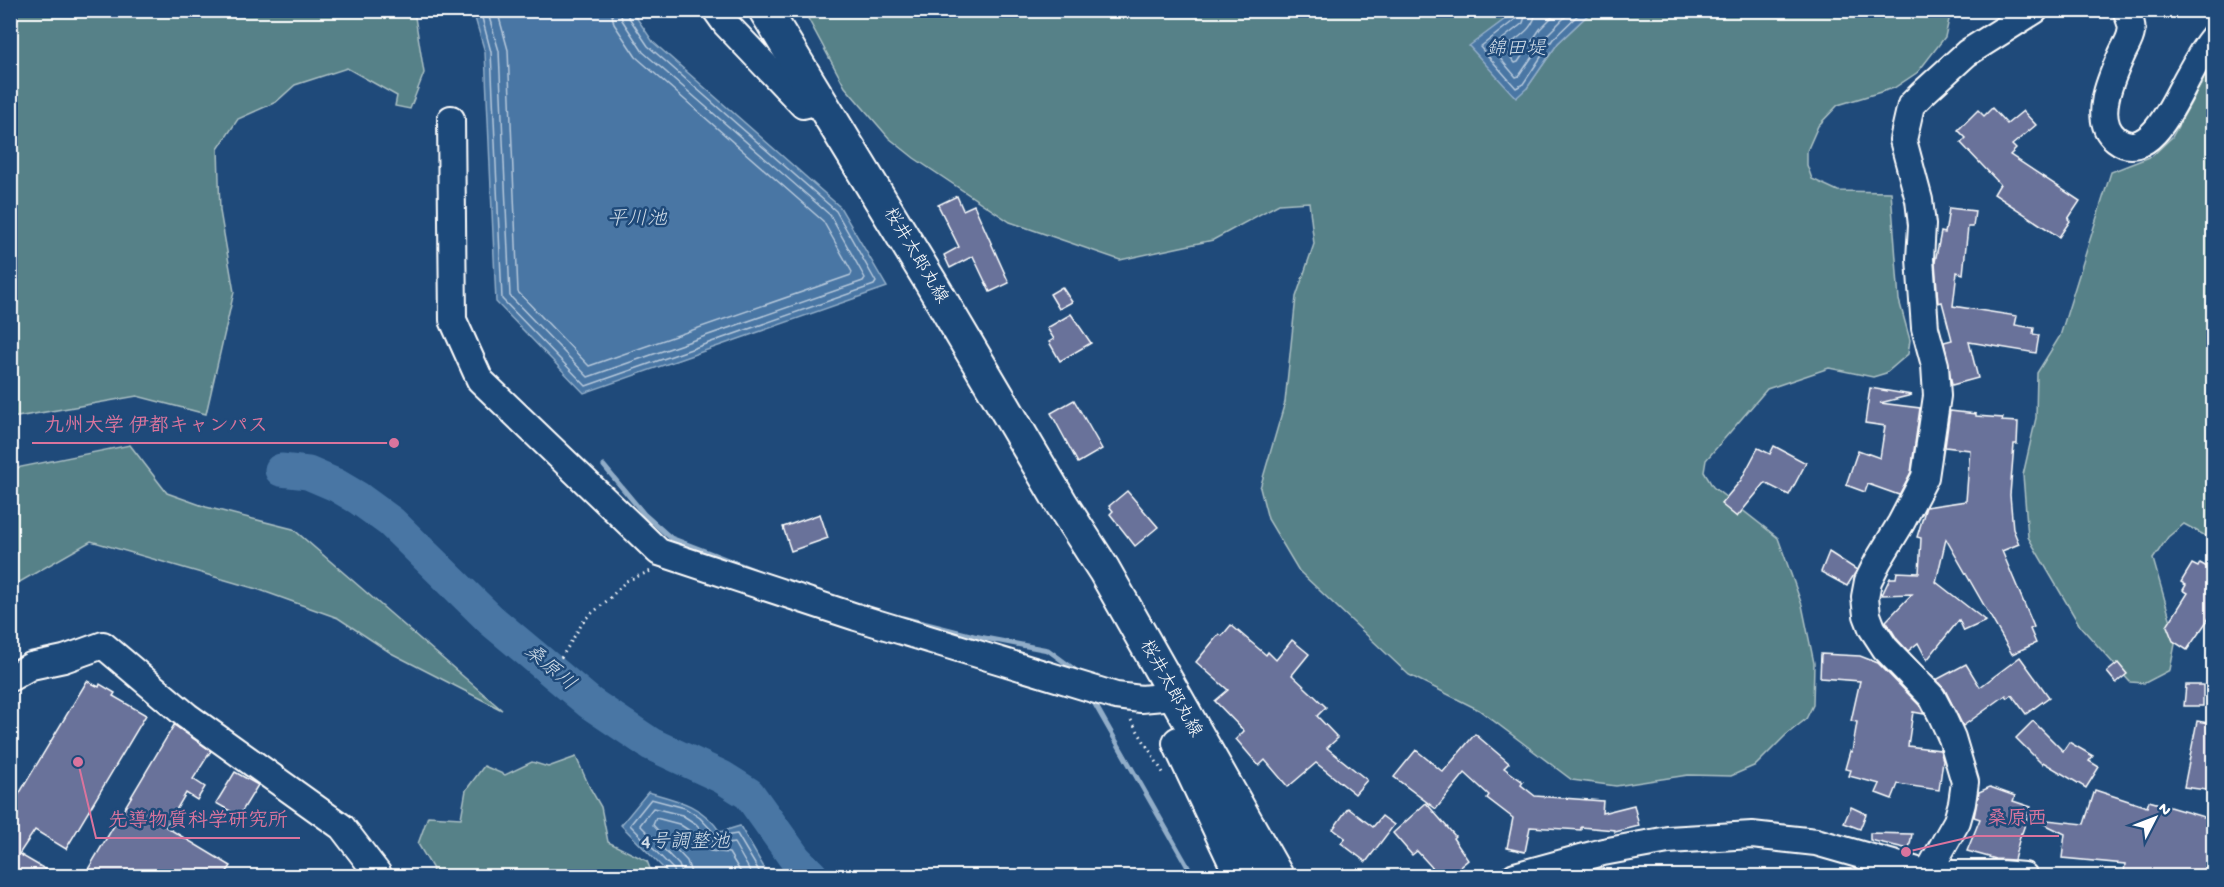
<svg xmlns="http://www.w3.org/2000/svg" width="2224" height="887" viewBox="0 0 2224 887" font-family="'Gochi Hand','Klee One',sans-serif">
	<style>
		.green { fill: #578188; stroke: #abc0c4; stroke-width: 1.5 }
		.water { fill: #4876a4; stroke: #91adc8; stroke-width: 1.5 }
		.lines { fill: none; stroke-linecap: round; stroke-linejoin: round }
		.shore { stroke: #b6c8db; stroke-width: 1.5 }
		.stream { stroke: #91adc8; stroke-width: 5 }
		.river { stroke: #4876a4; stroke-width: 33 }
		.building { fill: #69729a; stroke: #fff; stroke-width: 1.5 }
		.minor-casing { stroke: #fff; stroke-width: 30 }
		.major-casing { stroke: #fff; stroke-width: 36 }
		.path { stroke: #fff; stroke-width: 3; stroke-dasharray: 1.5 4.5; stroke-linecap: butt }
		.minor { stroke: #1f4a7a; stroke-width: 26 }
		.major { stroke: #1f4a7a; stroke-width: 32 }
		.labels { text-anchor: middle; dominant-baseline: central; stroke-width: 5; stroke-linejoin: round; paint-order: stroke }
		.street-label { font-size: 18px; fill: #fff; stroke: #1f4a7a }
		.water-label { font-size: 20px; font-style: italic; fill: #d1dde8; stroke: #1f4a7a }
		.leader { fill: none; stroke: #da749d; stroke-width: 2 }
		.callout-dot { fill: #da749d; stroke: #1f4a7a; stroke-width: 2 }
		.callout-label { font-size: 20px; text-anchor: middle; font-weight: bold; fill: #da749d; stroke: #1f4a7a; stroke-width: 5; stroke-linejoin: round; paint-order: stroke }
	</style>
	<rect width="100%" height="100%" fill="#1f4a7a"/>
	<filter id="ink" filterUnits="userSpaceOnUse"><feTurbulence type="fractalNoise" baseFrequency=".0167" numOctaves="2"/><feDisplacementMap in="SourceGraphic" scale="12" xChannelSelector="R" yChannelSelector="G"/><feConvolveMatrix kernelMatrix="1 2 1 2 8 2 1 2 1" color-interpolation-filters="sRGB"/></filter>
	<g filter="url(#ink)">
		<!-- green -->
		<g class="green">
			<polygon points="11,10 414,11 424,73 410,109 395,106 397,96 347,68 295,85 276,102 238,119 218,149 220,211 234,292 206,414 137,396 11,418"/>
			<polygon points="804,11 1516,11 1470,46 1527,88 1558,43 1592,11 1951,11 1945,37 1918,72 1894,88 1838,105 1818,126 1807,151 1807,165 1812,179 1838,191 1891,192 1899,300 1910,340 1908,354 1886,373 1873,377 1829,368 1767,389 1706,460 1704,472 1713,487 1778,538 1802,605 1814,663 1813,705 1806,719 1786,735 1756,765 1731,776 1688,775 1616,786 1572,780 1479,710 1409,675 1299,571 1268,519 1260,488 1285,402 1296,297 1314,244 1309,202 1279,204 1213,240 1120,260 1010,222 914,158 889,138 845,87"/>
			<polygon points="2213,63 2213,540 2184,524 2168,537 2153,559 2176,639 2170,670 2145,683 2130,682 2080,626 2028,537 2023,475 2036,418 2037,373 2060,336 2111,172 2152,156 2172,137"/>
			<polygon points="130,445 167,493 206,507 293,529 502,710 391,653 338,618 260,590 91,541 11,587 11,469"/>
			<polygon points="576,757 590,788 601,807 608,842 647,861 653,876 431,876 433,869 418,844 428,816 461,818 466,790 484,766 505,775 532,762 548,767"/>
		</g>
		<!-- water -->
		<g class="water">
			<polygon points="473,11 632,11 653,42 840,207 887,287 584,393 496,302 485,52"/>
			<polygon points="1516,11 1592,11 1558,43 1527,88 1516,98 1469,46"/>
			<path d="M648,792c29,8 54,13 72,40l20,-6 29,50h-98l-50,-51z"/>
		</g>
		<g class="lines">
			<!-- shore -->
			<g class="shore">
				<polyline points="480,10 491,52 502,299 586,386 874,285 876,282 836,211 648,46 628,16 627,10"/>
				<polyline points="487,10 499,51 510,296 588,377 863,281 865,278 830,215 643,52 622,20 620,10"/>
				<polyline points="497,10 508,50 518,292 589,366 851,275 852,272 823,221 636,57 614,24 611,10"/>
				<polyline points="1519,10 1517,18 1480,47 1516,88 1523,84 1553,39 1583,10"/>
				<polyline points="1527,10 1523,23 1491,48 1516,77 1519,76 1547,35 1572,10"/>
				<path d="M1536,10c-1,20 -19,27 -32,39l11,14 3,-1 22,-33 19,-19"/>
				<polyline points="675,876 674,870 630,825 651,799 685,808 700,818 718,837 737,834 762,876"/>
				<polyline points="683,876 679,865 640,825 653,808 682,815 696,824 714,843 721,845 734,843 753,876"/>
				<polyline points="692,876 687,861 653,825 656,818 679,824 690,831 710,851 729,853 743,876"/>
			</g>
			<!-- stream -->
			<g class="stream">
				<polyline points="604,466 644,514 671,538 754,570"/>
				<polyline points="903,618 974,636 1048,650 1075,670 1078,676"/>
				<polyline points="1092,699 1193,876"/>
			</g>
			<!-- river -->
			<polyline class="river" points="281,470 308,473 336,485 358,498 391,522 491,620 590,703 651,744 722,777 749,794 796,860 812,876"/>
		</g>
		<!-- building -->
		<g class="building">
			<polygon points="1992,108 2007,124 2023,111 2036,125 2012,145 2016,149 2010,155 2080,201 2068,219 2070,221 2059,237 1994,194 2000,184 1961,143 1966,138 1958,130 1978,110 1984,116"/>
			<polygon points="957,196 963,210 974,205 1009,283 990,292 973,256 950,268 944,255 959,247 938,205"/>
			<polygon points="1949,208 1975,211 1973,227 1968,227 1963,274 1957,272 1953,306 2017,316 2015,325 2034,328 2033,334 2039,335 2036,353 1969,342 1978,378 1952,385 1944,342 1952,340 1942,302 1938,303 1935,262 1941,232 1945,233 1946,228"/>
			<polygon points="1062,287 1072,302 1059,309 1050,294"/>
			<polygon points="1071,314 1091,343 1060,361 1049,342 1054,339 1047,328"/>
			<polygon points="1870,388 1912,395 1880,403 1920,408 1911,472 1899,495 1868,484 1865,492 1846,485 1858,450 1880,458 1885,426 1865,423"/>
			<polygon points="1074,400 1102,449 1078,463 1051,413"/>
			<polygon points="1950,411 1976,414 1976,416 2003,418 2002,421 2018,422 2017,444 2014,444 2010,495 2013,529 2019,544 2002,551 2034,627 2030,629 2036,643 2012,654 1946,539 1936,582 1986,621 1964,631 1959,620 1927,660 1918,643 1908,651 1897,639 1886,621 1912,594 1882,595 1890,578 1896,578 1897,572 1919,573 1921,538 1917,537 1926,507 1966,501 1970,450 1945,447"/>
			<polygon points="1774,446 1806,463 1789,495 1765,483 1737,517 1721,504 1741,480 1758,448 1770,454"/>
			<polygon points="1127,491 1158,527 1135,546 1110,514 1113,511 1109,506"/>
			<polygon points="820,514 828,538 791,551 783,527"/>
			<polygon points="1829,552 1857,570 1847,586 1821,572"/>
			<polygon points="2200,563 2214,571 2214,611 2187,650 2173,641 2167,626 2188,593 2183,590 2186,585 2181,582 2192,564 2198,567"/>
			<polygon points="1231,625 1266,655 1268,652 1276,660 1292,640 1309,654 1292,675 1326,707 1317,716 1338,738 1327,748 1367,780 1355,794 1316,763 1288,787 1265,760 1259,766 1236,739 1244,731 1215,701 1228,690 1196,662 1219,634 1222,636"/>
			<polygon points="1821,654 1860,656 1878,663 1920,706 1924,714 1913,712 1908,746 1940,750 1943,760 1939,790 1898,784 1892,799 1876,793 1880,784 1849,776 1851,770 1845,769 1850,751 1852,752 1857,722 1851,721 1860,681 1820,678"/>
			<polygon points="2020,657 2049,697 2026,714 2012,695 2008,698 2006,695 1963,726 1945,690 1936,680 1966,664 1980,687"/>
			<polygon points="2118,663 2127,674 2116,683 2107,672"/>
			<polygon points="87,681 99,687 100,684 115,693 113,696 146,715 66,849 35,830 19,854 57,876 10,876 10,809"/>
			<polygon points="2186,685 2203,685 2203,706 2184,706"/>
			<polygon points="2033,721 2063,751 2069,742 2093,756 2089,761 2099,767 2086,788 2043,762 2042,764 2016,738"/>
			<polygon points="2197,721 2214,724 2214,791 2184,787"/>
			<polygon points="174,725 211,751 193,779 205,787 197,800 186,793 166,827 231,866 224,876 84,876"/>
			<polygon points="1475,734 1509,763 1504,768 1523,782 1521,785 1535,796 1603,801 1602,813 1634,805 1639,826 1615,832 1615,830 1581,827 1581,830 1530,827 1525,852 1507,848 1513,818 1487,798 1489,795 1465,773 1436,809 1394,777 1416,750 1443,772"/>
			<polygon points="235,772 258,785 239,816 216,803"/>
			<polygon points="1990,787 2015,796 2013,801 2031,807 2022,833 2021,833 2014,860 1996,859 1967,851 1980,819 1974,817 1979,792"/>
			<polygon points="2095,790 2147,807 2149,801 2214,820 2214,876 2155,876 2124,873 2125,864 2062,858 2065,834 2038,821 2038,819 2084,824"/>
			<polygon points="1426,803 1455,836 1453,838 1468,860 1449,876 1441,869 1437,873 1417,851 1412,855 1393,833"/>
			<polygon points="1851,807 1866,814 1860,829 1844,823"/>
			<polygon points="1348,808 1373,827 1382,816 1394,825 1366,862 1341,843 1345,838 1333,829"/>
			<polygon points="1870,833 1912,834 1909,849 1870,840"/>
		</g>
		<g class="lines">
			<defs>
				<g id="minor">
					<polyline points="716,10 726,24 803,105 819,101"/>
					<path d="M2126,10c3,7 7,16 5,23 -1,7 -6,14 -9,21 -10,22 -31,66 -6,85 34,27 61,-44 73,-64 7,-13 15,-27 25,-39"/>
					<polyline points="451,119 453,320 480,380 659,552 856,617 1116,696 1141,699 1174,696"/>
					<polyline points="10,678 31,666 64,659 103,645 187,716 342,827 378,874 376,876"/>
					<polyline points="1515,876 1603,852 1668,840 1752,835 1816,842 1928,874 2000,874 2024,876"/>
					<polyline points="1926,876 1957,821 1962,803 1965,782 1952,738 1942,716 1932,697 1885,648 1872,628 1867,615 1865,597 1868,581 1878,561 1901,523 1925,477 1937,396 1935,365 1925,328 1920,259 1922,225 1919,200 1903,140 1911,105 1922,94 1967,53 2035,10"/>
				</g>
				<g id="major">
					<polyline points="765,10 930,281 1061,503 1104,570 1277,876"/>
					<polyline points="1179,743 1235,862 1244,876"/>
				</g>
			</defs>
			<!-- minor casing -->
			<use href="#minor" class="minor-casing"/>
			<!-- major casing -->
			<use href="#major" class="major-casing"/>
			<!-- path -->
			<g class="path">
				<polyline points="558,663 585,619 608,600 626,581 651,571"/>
				<polyline points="1131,720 1165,776"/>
			</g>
			<!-- minor -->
			<use href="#minor" class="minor"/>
			<!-- major -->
			<use href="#major" class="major"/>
		</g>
	</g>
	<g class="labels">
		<!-- street labels -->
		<g class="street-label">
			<text transform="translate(915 256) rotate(59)">桜井太郎丸線</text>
			<text transform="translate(1170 689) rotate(61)">桜井太郎丸線</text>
		</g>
		<!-- water labels -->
		<g class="water-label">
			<text x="1516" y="50">錦田堤</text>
			<text x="637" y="220">平川池</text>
			<text transform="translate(549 669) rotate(40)">桑原川</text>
			<text x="685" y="843">4号調整池</text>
		</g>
	</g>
	<!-- callouts -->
	<path class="leader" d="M394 443L281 443H32M1906 852L1975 836H2059M78 762L96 838H300"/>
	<g class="callout-dot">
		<circle cx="394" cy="443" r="6"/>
		<circle cx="1906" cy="852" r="6"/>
		<circle cx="78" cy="762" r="6"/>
	</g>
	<g class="callout-label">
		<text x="156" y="431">九州大学 伊都キャンパス</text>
		<text x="2017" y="824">桑原西</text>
		<text x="198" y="826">先導物質科学研究所</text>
	</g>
	<!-- margin -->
	<rect width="2224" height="887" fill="none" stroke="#1f4a7a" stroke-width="36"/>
	<rect x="18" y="18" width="2188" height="851" fill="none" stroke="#fff" stroke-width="2" filter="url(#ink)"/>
	<!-- north arrow -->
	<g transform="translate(2155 818) rotate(48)" stroke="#1f4a7a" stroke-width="4.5" paint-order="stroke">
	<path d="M0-4.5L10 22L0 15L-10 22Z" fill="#ffffff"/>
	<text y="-9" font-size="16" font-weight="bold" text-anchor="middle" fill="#ffffff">N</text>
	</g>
</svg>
